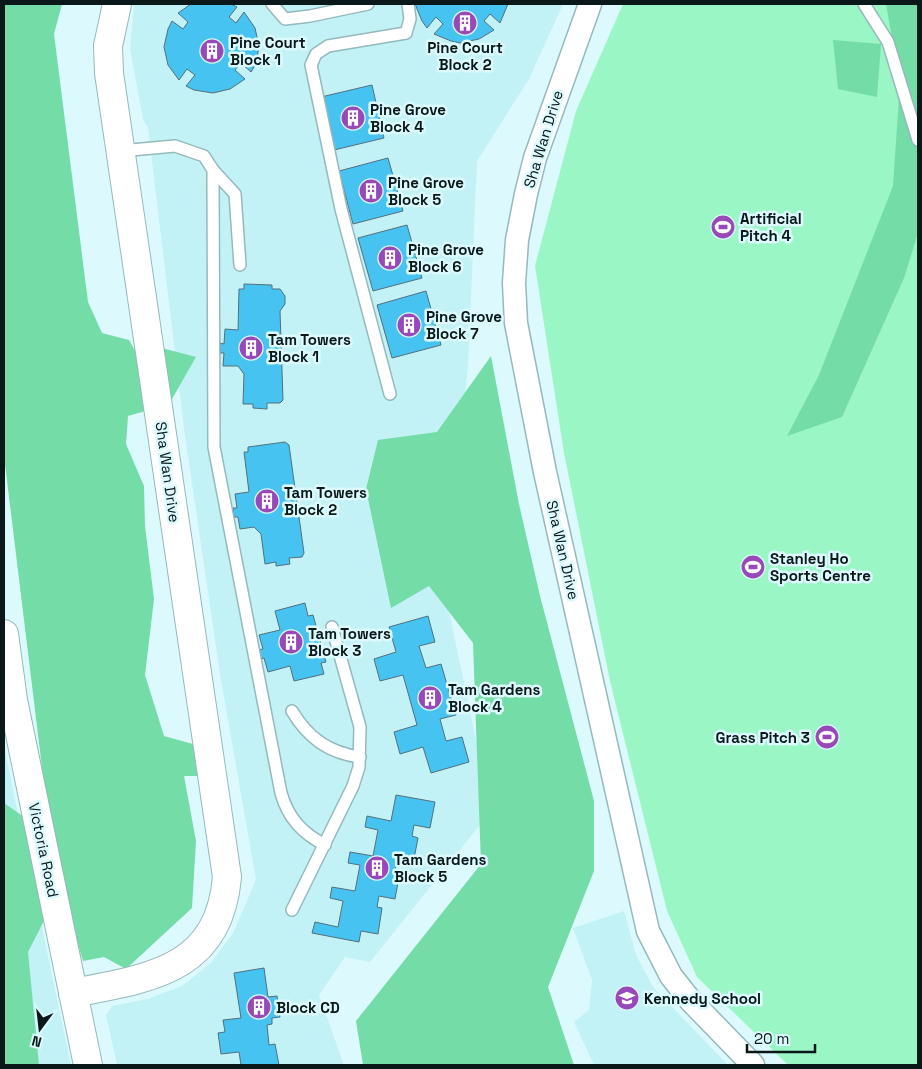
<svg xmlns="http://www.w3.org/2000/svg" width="922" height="1069" viewBox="0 0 922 1069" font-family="'Space Grotesk',sans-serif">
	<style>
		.built { fill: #c2f2f6 }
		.green { fill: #9af6c4 }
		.forest { fill: #74dca7 }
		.building { fill: #46c3f0; stroke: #53707c }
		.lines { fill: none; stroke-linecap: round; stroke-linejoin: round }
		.lane-casing { stroke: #95b9bc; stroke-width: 14 }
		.street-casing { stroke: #95b9bc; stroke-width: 25 }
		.secondary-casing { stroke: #95b9bc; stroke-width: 30 }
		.lane { stroke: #fff; stroke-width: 11 }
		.street { stroke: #fff; stroke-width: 22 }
		.secondary { stroke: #fff; stroke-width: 28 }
		.labels { text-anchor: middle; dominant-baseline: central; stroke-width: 5; stroke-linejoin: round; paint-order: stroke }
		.poi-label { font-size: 15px; font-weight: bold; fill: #0a1819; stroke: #dcfafd; text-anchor: start }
		.street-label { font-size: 15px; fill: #0a1819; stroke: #dcfafd }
	</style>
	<rect width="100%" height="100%" fill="#dcfafd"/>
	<!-- built -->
	<g class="built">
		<polygon points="134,4 563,4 529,79 477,161 468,365 446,597 491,811 370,962 345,957 319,995 344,1065 117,1065 106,1015 112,1006 147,999 182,986 211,963 233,933 256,880 220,674 185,436 148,128 143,119 130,49"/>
		<polygon points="4,747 71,1065 4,1065"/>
		<polygon points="624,911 636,955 653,987 728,1065 594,1065 574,1022 589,1010 592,980 573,928"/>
	</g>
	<!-- green -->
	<polygon class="green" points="623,4 918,4 918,1065 788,1065 697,977 667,911 610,681 564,453 535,266 576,111"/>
	<!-- forest -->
	<g class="forest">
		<polygon points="4,4 62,4 54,34 88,302 102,333 129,340 143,365 149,410 128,416 126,444 144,486 145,526 154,599 145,675 164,736 218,751 222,776 184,776 196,841 192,908 126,969 104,957 83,961 60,885 45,792 4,456"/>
		<polygon points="886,4 918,4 918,233 904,278 842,417 787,436 819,375 893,186 900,83"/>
		<polygon points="833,40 881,44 877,97 838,89"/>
		<polygon points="162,348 196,357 168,406"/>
		<polygon points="491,356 519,504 540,596 594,801 594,871 548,987 574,1065 363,1065 356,1021 481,864 473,643 429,586 391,608 366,489 378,440 437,432"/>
		<polygon points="4,803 24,817 47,915 28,952 39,1065 4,1065"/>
	</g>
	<!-- building -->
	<g class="building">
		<polygon points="191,4 231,4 237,7 229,17 236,23 244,12 255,28 259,46 256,64 251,72 241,63 235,70 245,79 230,89 213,93 194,90 186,86 195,75 187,69 179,80 168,65 164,47 168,29 172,21 183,29 188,22 178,13"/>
		<polygon points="415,4 508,4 500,23 490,14 484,21 494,30 479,39 460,43 451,41 434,34 443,24 436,17 427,28 422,21"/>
		<polygon points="372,85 384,138 334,150 321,97"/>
		<polygon points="388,158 403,211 353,224 339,171"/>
		<polygon points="407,225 422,278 373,291 358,238"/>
		<polygon points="244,284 272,285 272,289 280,289 285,296 285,304 280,311 283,400 280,403 267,403 267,409 253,408 253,404 243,404 244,374 238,366 223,366 224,353 220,353 220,343 224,344 225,329 238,330 239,289 244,289"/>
		<polygon points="426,291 441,345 392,358 377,305"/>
		<polygon points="285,442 289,445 304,553 302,557 289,558 290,564 276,566 276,562 265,564 261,534 254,527 240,529 238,517 234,517 233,508 237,508 235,494 249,492 244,452 248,452 248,447"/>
		<polygon points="305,603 308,616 313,615 326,662 321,663 324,674 294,681 290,666 268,672 264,658 257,660 255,651 263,649 259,635 280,630 275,611"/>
		<polygon points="428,616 435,642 419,646 426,668 441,664 456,715 440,719 446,741 462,737 469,762 431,773 423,747 400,754 394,732 417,725 403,675 380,681 374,659 396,652 389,627"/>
		<polygon points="396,795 435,802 430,828 414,825 412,836 418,838 413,864 397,860 395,872 400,872 395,899 379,896 377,907 382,908 378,934 361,931 359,942 312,933 315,922 338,927 343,901 330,898 332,887 355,891 360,865 348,863 350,852 373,856 378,830 365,827 367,816 391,821"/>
		<polygon points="264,968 268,997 277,996 280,1017 272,1018 272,1024 267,1025 269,1045 275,1044 279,1065 241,1065 239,1052 221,1054 218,1033 225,1032 223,1020 241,1018 234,973"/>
	</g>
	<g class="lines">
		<defs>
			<g id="lane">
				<polyline points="272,4 285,19 310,16 368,4"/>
				<polyline points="864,4 888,42 918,140"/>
				<path d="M120,151l55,-5 29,10 9,14 1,277 67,346c7,25 21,40 44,52"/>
				<polyline points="213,170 235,194 240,265"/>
				<polyline points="390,394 341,209 311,65 316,54 328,46 406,33 410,19 408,4"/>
				<path d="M292,711c16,27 37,42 68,46"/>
				<polyline points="292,910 353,786 359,767 360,727 332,627"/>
			</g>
			<polyline id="street" points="590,4 535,158 526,194 517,240 514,283 516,323 545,472 648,931 671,976 690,1000 753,1065"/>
			<g id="secondary">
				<polyline points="4,634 13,700 88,1065"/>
				<path d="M73,993c76,-15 146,-22 154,-116l-118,-804 -1,-27 9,-42"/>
			</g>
		</defs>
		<!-- lane casing -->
		<use href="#lane" class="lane-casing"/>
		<!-- street casing -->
		<use href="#street" class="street-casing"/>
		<!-- secondary casing -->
		<use href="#secondary" class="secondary-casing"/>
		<!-- lane -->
		<use href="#lane" class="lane"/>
		<!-- street -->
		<use href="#street" class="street"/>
		<!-- secondary -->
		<use href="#secondary" class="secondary"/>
	</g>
	<!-- icons -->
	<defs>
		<symbol id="building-disc" viewBox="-11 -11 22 22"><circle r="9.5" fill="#9848b8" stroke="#dcfafd"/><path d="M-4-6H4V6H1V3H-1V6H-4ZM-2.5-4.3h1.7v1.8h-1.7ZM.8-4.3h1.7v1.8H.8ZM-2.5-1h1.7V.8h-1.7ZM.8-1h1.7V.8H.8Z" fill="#fff"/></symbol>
		<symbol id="stadium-disc" viewBox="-11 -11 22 22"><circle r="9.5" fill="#9848b8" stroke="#dcfafd"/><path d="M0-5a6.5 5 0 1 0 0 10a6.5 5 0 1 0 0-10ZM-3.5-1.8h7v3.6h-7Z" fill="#fff"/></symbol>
		<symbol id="school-disc" viewBox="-11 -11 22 22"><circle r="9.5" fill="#9848b8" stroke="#dcfafd"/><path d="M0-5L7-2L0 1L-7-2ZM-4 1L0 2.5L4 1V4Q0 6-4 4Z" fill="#fff"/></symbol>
	</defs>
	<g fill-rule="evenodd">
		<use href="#building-disc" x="451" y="9" width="28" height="28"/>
		<use href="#building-disc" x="198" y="37" width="28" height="28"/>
		<use href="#building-disc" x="339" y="104" width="28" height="28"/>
		<use href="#building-disc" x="357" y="177" width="28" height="28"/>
		<use href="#stadium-disc" x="709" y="213" width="28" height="28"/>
		<use href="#building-disc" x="376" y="244" width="28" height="28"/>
		<use href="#building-disc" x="395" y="311" width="28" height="28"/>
		<use href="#building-disc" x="237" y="334" width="28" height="28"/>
		<use href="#building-disc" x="253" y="487" width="28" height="28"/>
		<use href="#stadium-disc" x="739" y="553" width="28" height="28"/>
		<use href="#building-disc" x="277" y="628" width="28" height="28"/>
		<use href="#building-disc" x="416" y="684" width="28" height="28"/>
		<use href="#stadium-disc" x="813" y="723" width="28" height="28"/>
		<use href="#building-disc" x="363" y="854" width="28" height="28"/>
		<use href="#school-disc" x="613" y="984" width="28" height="28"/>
		<use href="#building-disc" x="245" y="993" width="28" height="28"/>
	</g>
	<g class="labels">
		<!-- poi labels -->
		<g class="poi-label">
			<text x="230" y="42">Pine Court<tspan x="230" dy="17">Block 1</tspan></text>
			<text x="465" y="47" text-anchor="middle">Pine Court<tspan x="465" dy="17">Block 2</tspan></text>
			<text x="370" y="109">Pine Grove<tspan x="370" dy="17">Block 4</tspan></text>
			<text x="388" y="182">Pine Grove<tspan x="388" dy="17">Block 5</tspan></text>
			<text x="740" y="218">Artificial<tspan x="740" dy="17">Pitch 4</tspan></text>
			<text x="408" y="249">Pine Grove<tspan x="408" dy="17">Block 6</tspan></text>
			<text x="426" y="316">Pine Grove<tspan x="426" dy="17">Block 7</tspan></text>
			<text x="268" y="339">Tam Towers<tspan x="268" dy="17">Block 1</tspan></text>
			<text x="284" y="492">Tam Towers<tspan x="284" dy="17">Block 2</tspan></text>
			<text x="770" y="558">Stanley Ho<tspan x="770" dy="17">Sports Centre</tspan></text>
			<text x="308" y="633">Tam Towers<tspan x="308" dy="17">Block 3</tspan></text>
			<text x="448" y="689">Tam Gardens<tspan x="448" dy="17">Block 4</tspan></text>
			<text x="810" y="737" text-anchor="end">Grass Pitch 3</text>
			<text x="394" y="859">Tam Gardens<tspan x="394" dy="17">Block 5</tspan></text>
			<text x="644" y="998">Kennedy School</text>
			<text x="276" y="1007">Block CD</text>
		</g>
		<!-- street labels -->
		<g class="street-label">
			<text transform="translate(543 139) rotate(-73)">Sha Wan Drive</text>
			<text transform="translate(168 472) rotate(82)">Sha Wan Drive</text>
			<text transform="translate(563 550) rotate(77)">Sha Wan Drive</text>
			<text transform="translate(44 850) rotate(78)">Victoria Road</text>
		</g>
	</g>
	<!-- border -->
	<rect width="922" height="1069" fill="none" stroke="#0a1819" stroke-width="10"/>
	<!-- north arrow -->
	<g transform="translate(40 1029) rotate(195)" stroke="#dcfafd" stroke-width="4" paint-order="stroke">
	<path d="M0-4L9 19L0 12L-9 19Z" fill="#0a1819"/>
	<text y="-8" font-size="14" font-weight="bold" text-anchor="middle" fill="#0a1819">N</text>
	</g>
	<!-- scale -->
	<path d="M747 1044v8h68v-8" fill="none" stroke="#0a1819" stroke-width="2.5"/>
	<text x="754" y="1044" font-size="15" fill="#0a1819" stroke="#dcfafd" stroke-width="4" paint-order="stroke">20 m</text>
</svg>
